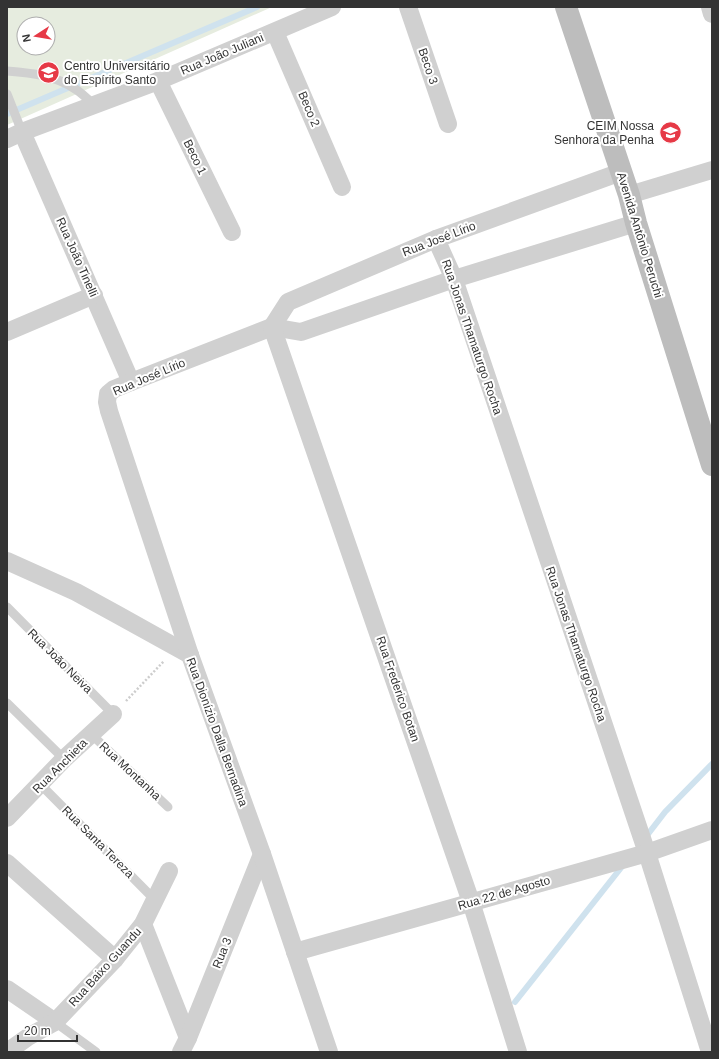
<svg xmlns="http://www.w3.org/2000/svg" width="719" height="1059" viewBox="0 0 719 1059" font-family="Arial,sans-serif">
	<style>
		.grass { fill: #e6ecdf; fill-rule: evenodd }
		.lines { fill: none; stroke-linecap: round; stroke-linejoin: round }
		.stream { stroke: #cfe2ee; stroke-width: 6 }
		.path { stroke: #cdcdcd; stroke-width: 2.5; stroke-dasharray: 2 2; stroke-linecap: butt }
		.service { stroke: #d0d0d0; stroke-width: 9 }
		.minor { stroke: #d0d0d0; stroke-width: 18 }
		.secondary { stroke: #bdbdbd; stroke-width: 22 }
		.labels { text-anchor: middle; dominant-baseline: central; stroke-width: 4; stroke-linejoin: round; paint-order: stroke }
		.street-label { font-size: 12px; fill: #333; stroke: #fff }
		.poi-label { font-size: 12px; fill: #333; stroke: #fff; text-anchor: start }
	</style>
	<rect width="100%" height="100%" fill="#fff"/>
	<!-- grass -->
	<path class="grass" d="M7,7h265l-265,118zM24,24h24v24h-24z"/>
	<g class="lines">
		<!-- stream -->
		<g class="stream">
			<polyline points="7,114 257,7"/>
			<polyline points="645,838 665,812 712,764"/>
			<polyline points="515,1002 624,864"/>
		</g>
		<!-- path -->
		<polyline class="path" points="126,701 164,661"/>
		<!-- service -->
		<g class="service">
			<path d="M7,71c24,2 48,4 68,18 7,4 13,11 20,16"/>
			<polyline points="7,94 22,132"/>
			<polyline points="7,607 113,714"/>
			<polyline points="7,703 64,759"/>
			<polyline points="91,734 168,807"/>
			<polyline points="40,784 155,900"/>
			<polyline points="55,1022 96,1052"/>
		</g>
		<!-- minor -->
		<g class="minor">
			<polyline points="408,7 448,124"/>
			<polyline points="710,7 712,14"/>
			<polyline points="275,32 342,187"/>
			<polyline points="158,81 232,232"/>
			<polyline points="22,132 131,382"/>
			<polyline points="7,139 22,132 158,81 332,7"/>
			<polyline points="629,195 712,170"/>
			<polyline points="436,239 454,279 647,853 710,1052"/>
			<polyline points="7,332 94,295"/>
			<polyline points="7,561 76,592 118,615 190,655"/>
			<polyline points="7,818 64,759 113,714"/>
			<polyline points="7,863 115,959"/>
			<polyline points="143,924 188,1038"/>
			<polyline points="295,952 647,853 712,830"/>
			<polyline points="7,989 55,1022"/>
			<polyline points="7,1052 28,1037 55,1022 115,959 143,924 169,871"/>
			<polyline points="181,1052 188,1038 262,854"/>
			<polyline points="329,1052 262,854 190,655 109,411 107,402 108,394 114,389 131,382 272,327 301,332 454,279 636,223"/>
			<polyline points="518,1052 471,902 272,327 288,302 436,239 621,172"/>
		</g>
		<!-- secondary -->
		<polyline class="secondary" points="566,7 629,195 636,223 712,465"/>
	</g>
	<!-- icons -->
	<defs>
		<symbol id="university-disc" viewBox="-11 -11 22 22"><circle r="9.5" fill="#e63946" stroke="#fff"/><path d="M0-5L7-2L0 1L-7-2ZM-4 1L0 2.5L4 1V4Q0 6-4 4Z" fill="#fff"/></symbol>
		<symbol id="school-disc" viewBox="-11 -11 22 22"><circle r="9.5" fill="#e63946" stroke="#fff"/><path d="M0-5L7-2L0 1L-7-2ZM-4 1L0 2.5L4 1V4Q0 6-4 4Z" fill="#fff"/></symbol>
	</defs>
	<g fill-rule="evenodd">
		<use href="#university-disc" x="36" y="60" width="25" height="25"/>
		<use href="#school-disc" x="658" y="120" width="25" height="25"/>
	</g>
	<g class="labels">
		<!-- street labels -->
		<g class="street-label">
			<text transform="translate(222 54) rotate(-23)">Rua João Juliani</text>
			<text transform="translate(428 66) rotate(71)">Beco 3</text>
			<text transform="translate(309 109) rotate(67)">Beco 2</text>
			<text transform="translate(195 157) rotate(64)">Beco 1</text>
			<text transform="translate(640 235) rotate(73)">Avenida Antônio Peruchi</text>
			<text transform="translate(439 239) rotate(-21)">Rua José Lírio</text>
			<text transform="translate(77 257) rotate(66)">Rua João Tinelli</text>
			<text transform="translate(472 337) rotate(71)">Rua Jonas Thamaturgo Rocha</text>
			<text transform="translate(149 377) rotate(-23)">Rua José Lírio</text>
			<text transform="translate(576 644) rotate(71)">Rua Jonas Thamaturgo Rocha</text>
			<text transform="translate(60 661) rotate(45)">Rua João Neiva</text>
			<text transform="translate(398 689) rotate(71)">Rua Frederico Botan</text>
			<text transform="translate(217 732) rotate(70)">Rua Dionízio Dalla Bernadina</text>
			<text transform="translate(60 766) rotate(-45)">Rua Anchieta</text>
			<text transform="translate(130 771) rotate(43)">Rua Montanha</text>
			<text transform="translate(98 842) rotate(45)">Rua Santa Tereza</text>
			<text transform="translate(504 893) rotate(-16)">Rua 22 de Agosto</text>
			<text transform="translate(222 953) rotate(-68)">Rua 3</text>
			<text transform="translate(105 967) rotate(-48)">Rua Baixo Guandu</text>
		</g>
		<!-- poi labels -->
		<g class="poi-label">
			<text x="64" y="66">Centro Universitário<tspan x="64" dy="14">do Espírito Santo</tspan></text>
			<text x="654" y="126" text-anchor="end">CEIM Nossa<tspan x="654" dy="14">Senhora da Penha</tspan></text>
		</g>
	</g>
	<!-- border -->
	<rect width="719" height="1059" fill="none" stroke="#333333" stroke-width="16"/>
	<!-- north arrow -->
	<g transform="translate(36 36) rotate(258)"><circle r="19" fill="#ffffff" stroke="#adadad"/>
	<path d="M0-3L7 15L0 10L-7 15Z" fill="#e63946"/>
	<text y="-6" font-size="11" font-weight="bold" text-anchor="middle" fill="#333333">N</text>
	</g>
	<!-- scale -->
	<path d="M18 1035v6h59v-6" fill="none" stroke="#333333" stroke-width="2"/>
	<text x="24" y="1035" font-size="12" fill="#333333" stroke="#ffffff" stroke-width="3" paint-order="stroke">20 m</text>
</svg>
